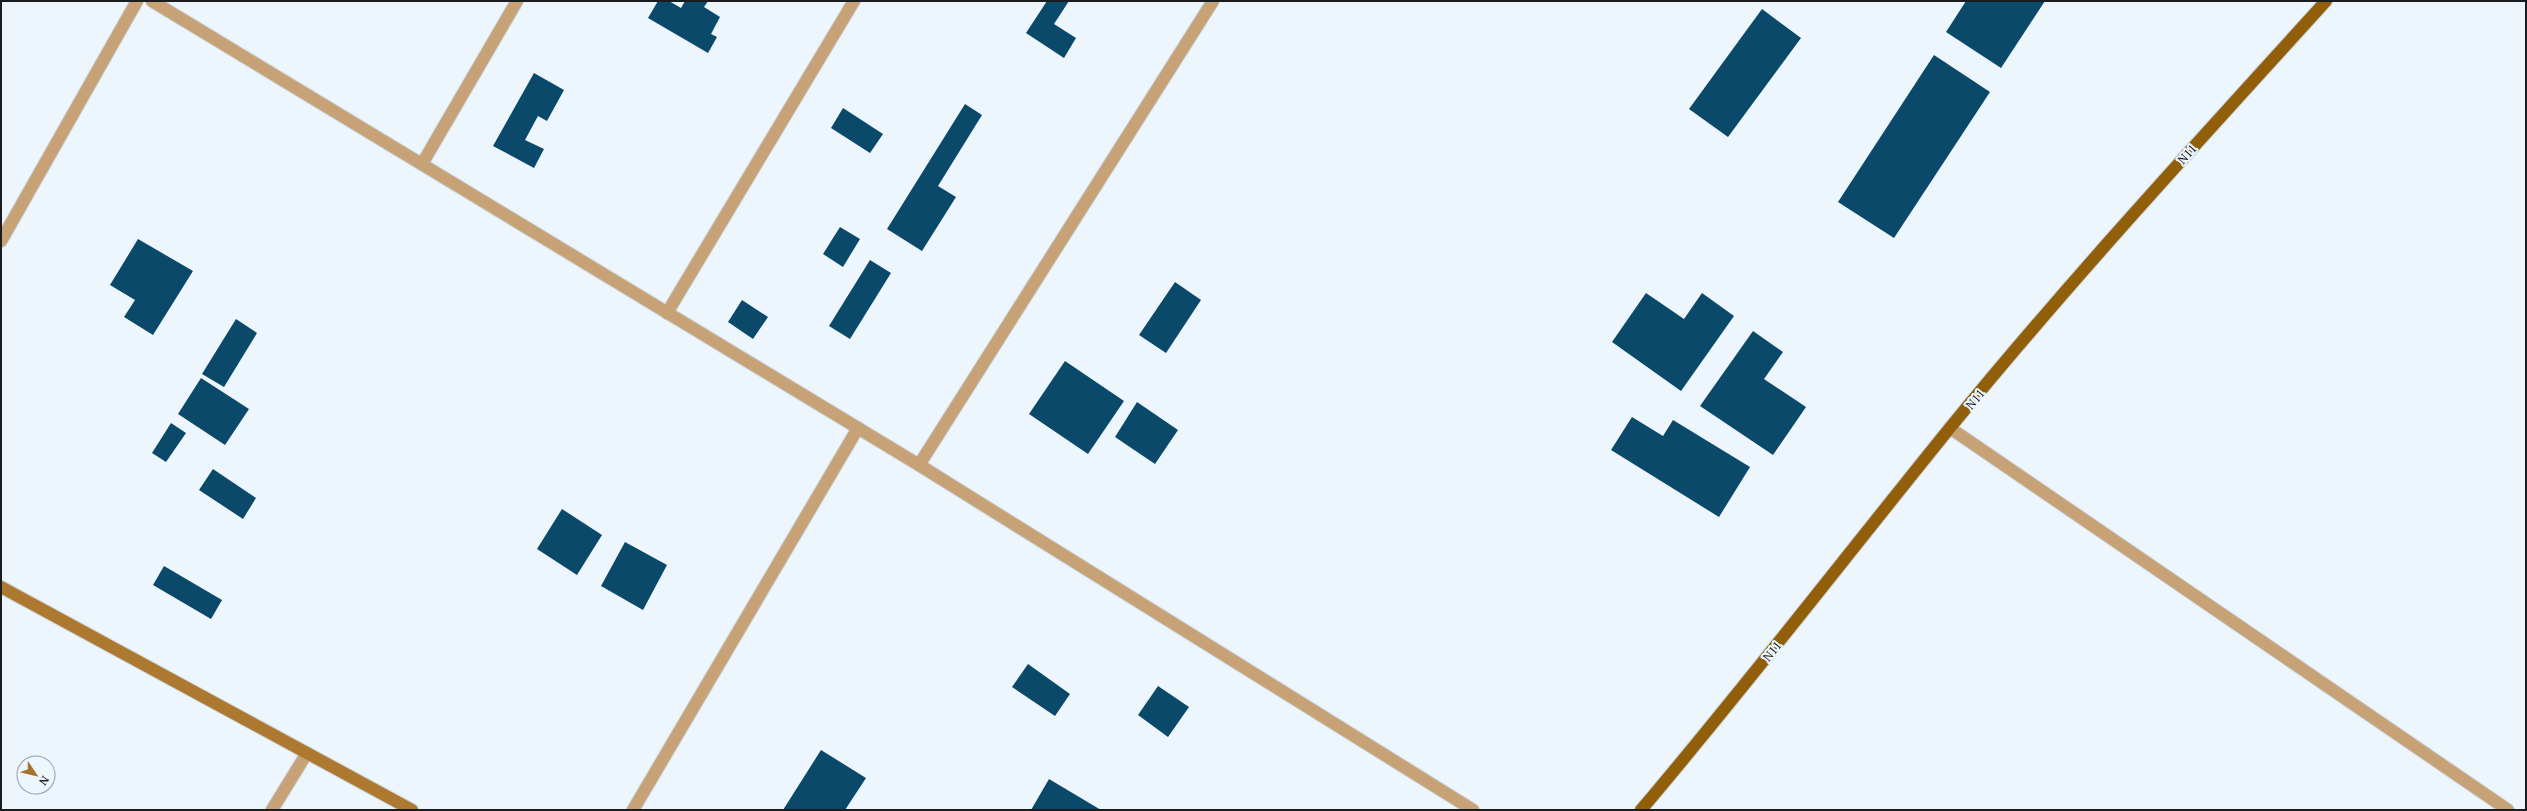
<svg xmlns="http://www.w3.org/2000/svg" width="2527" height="811" viewBox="0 0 2527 811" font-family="'PT Serif',serif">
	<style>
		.building { fill: #0b496a }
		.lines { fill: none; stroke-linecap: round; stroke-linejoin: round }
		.street-casing { stroke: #cbd3d9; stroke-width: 14 }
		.secondary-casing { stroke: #cbd3d9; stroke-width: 14 }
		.primary-casing { stroke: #cbd3d9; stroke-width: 14 }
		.street { stroke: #c6a276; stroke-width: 12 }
		.secondary { stroke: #ad782f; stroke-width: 12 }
		.primary { stroke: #915e09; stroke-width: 12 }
		.labels { text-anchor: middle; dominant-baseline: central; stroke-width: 4; stroke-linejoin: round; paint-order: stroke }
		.street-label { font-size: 12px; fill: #191d1f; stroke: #edf6fd }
	</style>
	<rect width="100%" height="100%" fill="#edf6fd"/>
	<!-- building -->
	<g class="building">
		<polygon points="658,1 669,1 681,8 685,1 708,1 704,7 720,17 711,34 717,37 708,53 648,18"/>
		<polygon points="1047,1 1069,1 1054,24 1076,38 1064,58 1026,33"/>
		<polygon points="1966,1 2045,1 2001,68 1946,32"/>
		<polygon points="1762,9 1801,38 1728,137 1689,109"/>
		<polygon points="1934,55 1990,92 1894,238 1838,202"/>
		<polygon points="534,73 564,90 547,121 538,116 525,140 544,149 534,168 493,146"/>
		<polygon points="965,104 982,115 938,186 956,197 922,251 887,229"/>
		<polygon points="843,108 883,134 870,153 831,128"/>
		<polygon points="840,227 860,239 843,267 823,254"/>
		<polygon points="138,239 193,271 153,335 124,317 135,300 110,285"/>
		<polygon points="870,260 891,273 850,339 829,326"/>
		<polygon points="1175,282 1201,300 1166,353 1139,335"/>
		<polygon points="1646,293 1684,319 1702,293 1734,316 1681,391 1612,342"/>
		<polygon points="742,300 768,317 753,339 728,322"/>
		<polygon points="236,319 257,333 224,387 202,374"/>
		<polygon points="1753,331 1783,352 1764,379 1806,407 1773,455 1700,406"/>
		<polygon points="1065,361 1124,401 1088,454 1029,414"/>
		<polygon points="201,378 249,409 225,445 178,414"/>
		<polygon points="1137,402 1178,430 1155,464 1115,437"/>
		<polygon points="1632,417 1663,436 1673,420 1750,467 1719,517 1611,450"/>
		<polygon points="171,423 186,433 166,462 152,453"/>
		<polygon points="213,469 256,498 243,519 199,490"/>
		<polygon points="562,509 602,535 577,575 537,549"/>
		<polygon points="625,542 667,565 643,610 601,586"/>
		<polygon points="164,566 222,600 211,619 153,585"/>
		<polygon points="1028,664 1070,694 1055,716 1012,687"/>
		<polygon points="1158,686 1189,707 1168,737 1138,715"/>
		<polygon points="821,750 866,778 845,810 783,810"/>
		<polygon points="1049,779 1101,810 1031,810"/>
	</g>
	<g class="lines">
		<defs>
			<g id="street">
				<polyline points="152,1 919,465 1473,810"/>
				<polyline points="422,164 517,1"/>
				<polyline points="1,241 137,1"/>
				<polyline points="667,313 854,1"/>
				<polyline points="1950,428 2508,810"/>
				<polyline points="919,465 1213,1"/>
				<polyline points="272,810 307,753"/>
				<polyline points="633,810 858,428"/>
			</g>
			<polyline id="secondary" points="1,587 412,810"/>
			<path id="primary" d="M1641,810c106,-125 205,-254 308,-381 120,-147 249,-287 377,-428"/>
		</defs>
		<!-- street casing -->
		<use href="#street" class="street-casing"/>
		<!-- secondary casing -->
		<use href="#secondary" class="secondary-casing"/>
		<!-- primary casing -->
		<use href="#primary" class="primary-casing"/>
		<!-- street -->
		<use href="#street" class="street"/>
		<!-- secondary -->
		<use href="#secondary" class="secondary"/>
		<!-- primary -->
		<use href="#primary" class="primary"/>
	</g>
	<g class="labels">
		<!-- street labels -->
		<g class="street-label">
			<text transform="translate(2187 154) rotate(-48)">N11</text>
			<text transform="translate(1975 399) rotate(-50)">N11</text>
			<text transform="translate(1772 651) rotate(-51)">N11</text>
		</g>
	</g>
	<!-- border -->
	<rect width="2527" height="811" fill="none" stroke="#191d1f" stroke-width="4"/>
	<!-- north arrow -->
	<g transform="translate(36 775) rotate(125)"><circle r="19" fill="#edf6fd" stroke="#989fa4"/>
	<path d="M0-3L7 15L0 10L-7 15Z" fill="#a6732b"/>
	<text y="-6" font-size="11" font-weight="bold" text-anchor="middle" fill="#191d1f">N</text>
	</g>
</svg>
